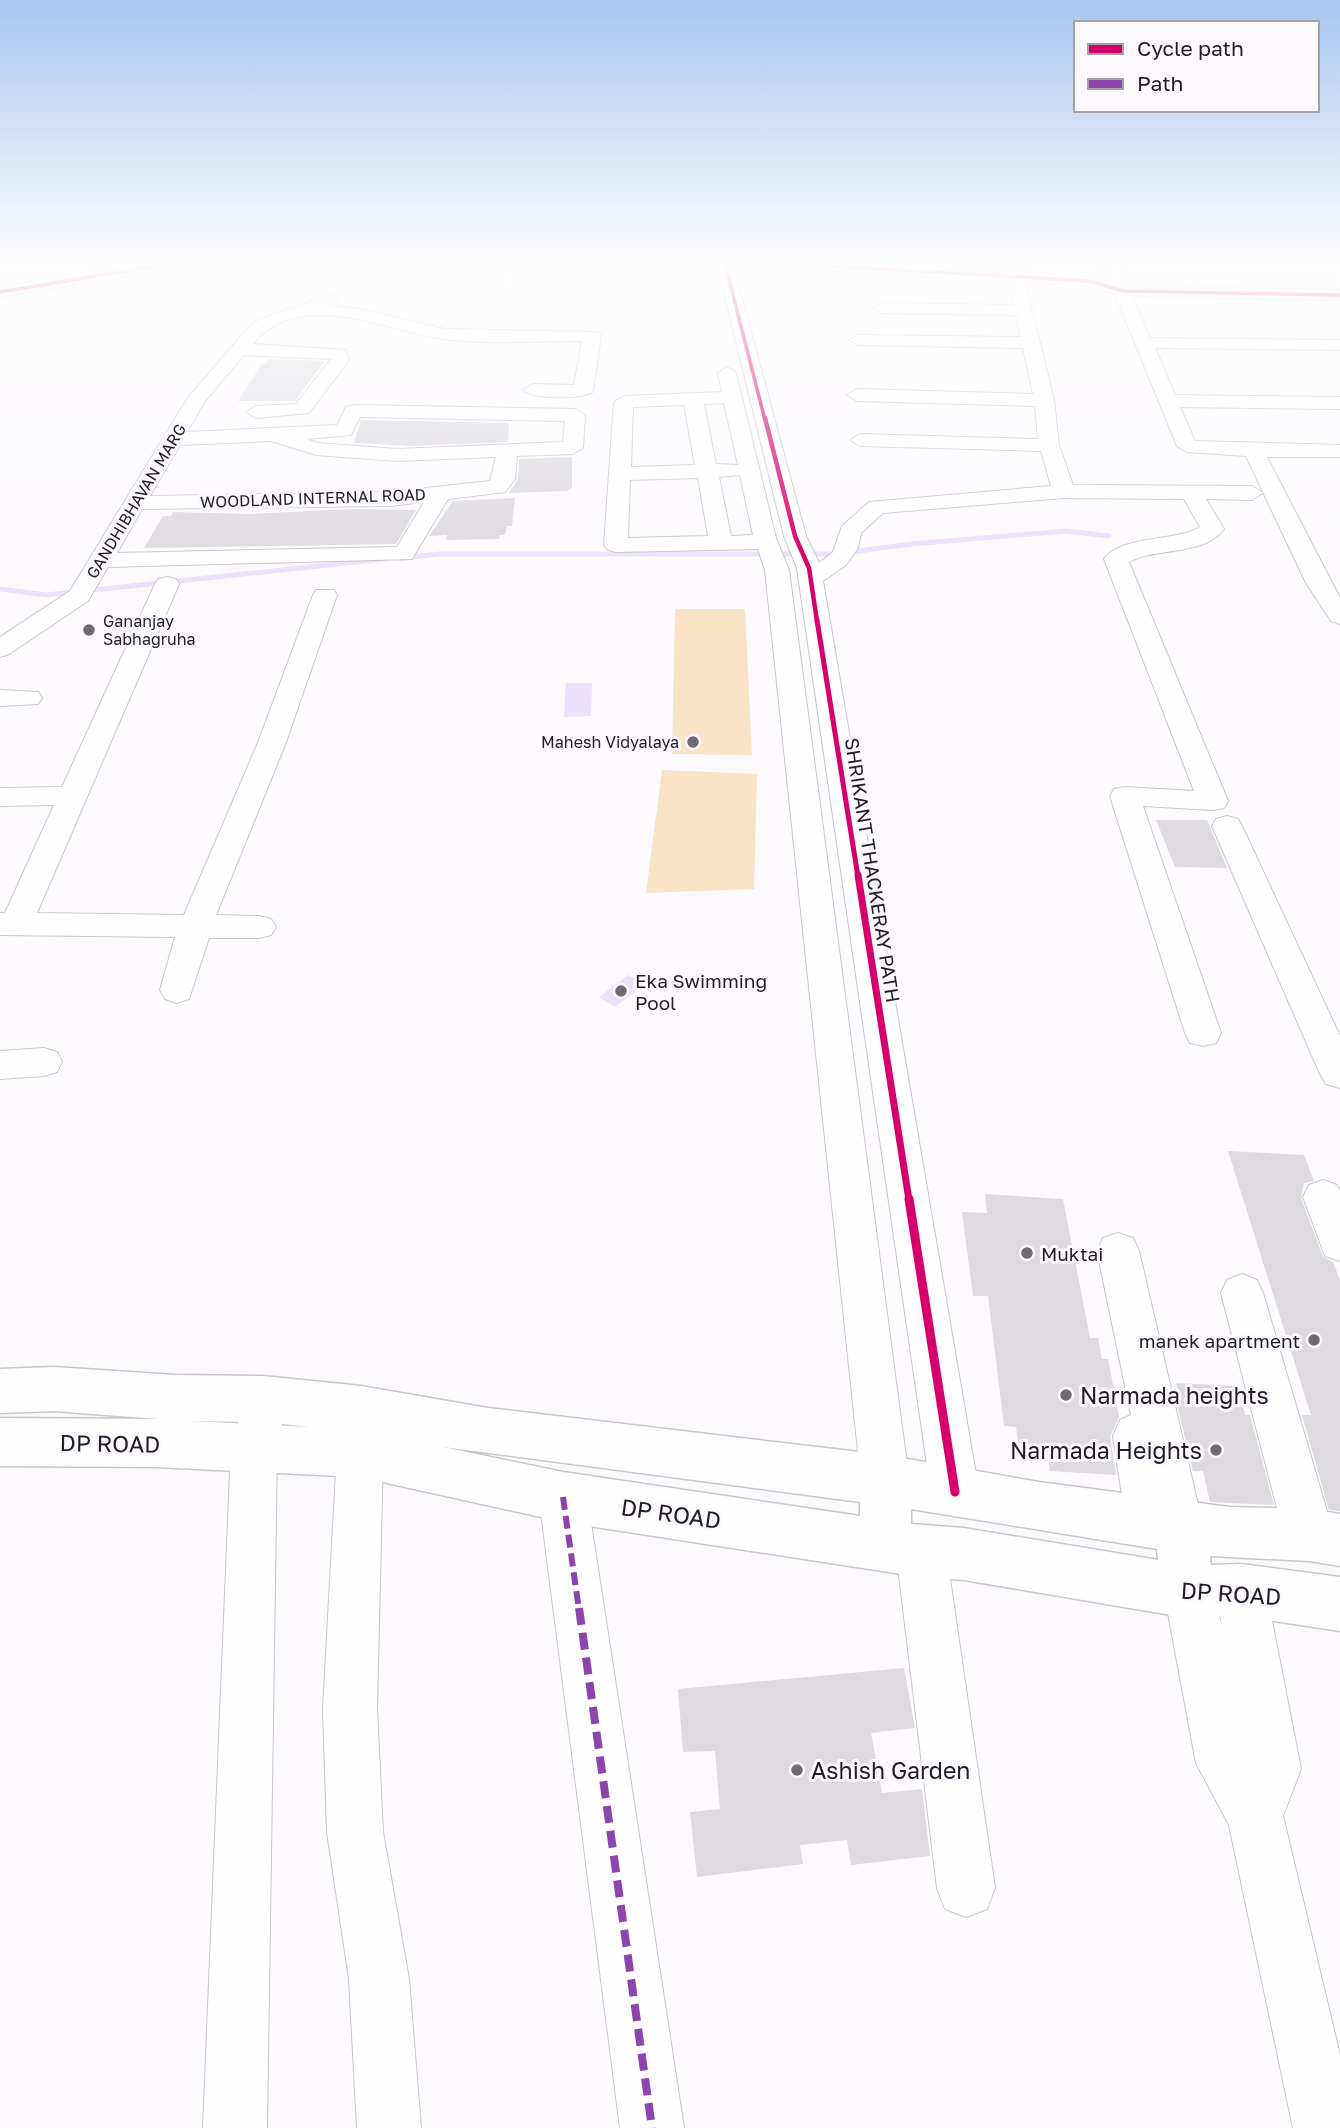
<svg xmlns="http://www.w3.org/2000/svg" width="1340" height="2128" viewBox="0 0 1340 2128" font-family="'Golos Text',sans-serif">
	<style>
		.green { fill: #f8e3c7 }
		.water { fill: #ece1fa }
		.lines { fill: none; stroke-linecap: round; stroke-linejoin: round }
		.stream { stroke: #ece1fa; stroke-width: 5 }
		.building { fill: #dddae0 }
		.minor-casing { stroke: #c8c6cc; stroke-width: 2 }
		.major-casing { stroke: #c8c6cc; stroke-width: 3 }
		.minor { fill: #fffeff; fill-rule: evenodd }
		.major { fill: #fffeff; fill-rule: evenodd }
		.quiet-far1 { stroke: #8e44ad; stroke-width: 6; stroke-dasharray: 13 6; stroke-linecap: butt }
		.quiet { stroke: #8e44ad; stroke-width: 8; stroke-dasharray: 17 8; stroke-linecap: butt }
		.cycleway-far4-casing { stroke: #fcf9fe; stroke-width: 5 }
		.cycleway-far3-casing { stroke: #fcf9fe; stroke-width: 7 }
		.cycleway-far2-casing { stroke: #fcf9fe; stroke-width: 9 }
		.cycleway-far1-casing { stroke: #fcf9fe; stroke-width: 11 }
		.cycleway-casing { stroke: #fcf9fe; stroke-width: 13 }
		.cycleway-far4 { stroke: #d6006c; stroke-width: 3.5 }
		.cycleway-far3 { stroke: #d6006c; stroke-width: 4.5 }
		.cycleway-far2 { stroke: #d6006c; stroke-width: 5 }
		.cycleway-far1 { stroke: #d6006c; stroke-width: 7 }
		.cycleway { stroke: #d6006c; stroke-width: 9 }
		.poi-dot { fill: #6e6a71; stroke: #fcf9fe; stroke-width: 2.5 }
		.labels { text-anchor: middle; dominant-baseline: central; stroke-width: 6; stroke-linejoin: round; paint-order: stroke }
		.far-street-label { font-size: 16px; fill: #211d25; stroke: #fcf9fe }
		.far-poi-label { font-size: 16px; fill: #211d25; stroke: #fcf9fe; text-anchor: start }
		.street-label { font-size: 19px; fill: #211d25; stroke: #fcf9fe }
		.poi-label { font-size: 19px; fill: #211d25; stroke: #fcf9fe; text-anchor: start }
		.near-poi-label { font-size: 23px; fill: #211d25; stroke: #fcf9fe; text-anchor: start }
		.near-street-label { font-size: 23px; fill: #211d25; stroke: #fcf9fe }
	</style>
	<rect width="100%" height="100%" fill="#fcfafd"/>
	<!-- green -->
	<g class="green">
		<polygon points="675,609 745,609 752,755 672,754"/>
		<polygon points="662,770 757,774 754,889 646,893"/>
	</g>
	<!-- water -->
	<g class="water">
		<polygon points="566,683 592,683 591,716 564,717"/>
		<polygon points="628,975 644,985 615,1007 599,997"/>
	</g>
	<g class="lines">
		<!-- stream -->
		<g class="stream">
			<polyline points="402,558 439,554 836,554 911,544 1066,531 1109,536"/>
			<polyline points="0,589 46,595 385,559"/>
		</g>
	</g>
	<!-- building -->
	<g class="building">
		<polygon points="269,359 325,361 295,401 238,401 262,364 266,364"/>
		<polygon points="361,420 509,423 508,442 411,446 354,443"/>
		<polygon points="572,457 572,488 567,491 509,493 518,479 519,459"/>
		<polygon points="515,498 512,526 507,526 505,535 500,535 499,539 446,540 447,535 429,536 453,501"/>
		<polygon points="350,509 416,510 396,544 144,548 163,516 171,516 173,512 250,514"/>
		<polygon points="1156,820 1207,820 1227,868 1175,867"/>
		<polygon points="1228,1151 1304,1155 1314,1181 1304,1183 1301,1198 1323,1257 1333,1262 1340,1280 1340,1511 1329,1510 1302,1415 1311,1415"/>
		<polygon points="985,1194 1063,1199 1090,1338 1098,1338 1102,1359 1108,1359 1119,1417 1110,1436 1116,1475 1050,1471 1047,1451 1019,1450 1016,1427 1004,1426 988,1296 973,1296 962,1212 987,1213"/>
		<polygon points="1176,1383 1238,1386 1245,1415 1250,1415 1274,1505 1210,1502 1203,1471 1193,1471 1177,1404 1181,1404"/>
		<polygon points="904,1668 915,1728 871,1733 882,1793 922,1789 930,1856 851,1865 847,1840 800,1845 803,1864 697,1877 690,1812 720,1809 715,1751 683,1752 678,1689"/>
	</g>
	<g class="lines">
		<defs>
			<g id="minor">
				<path d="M163,260h637l290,16 20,6 -9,-22h16l11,26 212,4v10l-208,-4 18,42 190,2v10l-185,-2 20,47 165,2v12l-160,-2 15,34 145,4v12h-73l73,141v26l-9,-3 -25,-38 -60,-127 -59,-4 -10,-6 -62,-152 -26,-8 -64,-4 29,118 5,45 14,40 179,1 11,7 -11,7 -46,-1 18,30c-19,27 -68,18 -95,33l99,239 -4,7 -11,2 -70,-4 78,227 -5,10 -13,3 -13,-3 -5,-10 -75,-237 4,-7 11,-2 69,4 -90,-232c17,-24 71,-17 96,-32l-16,-28 -120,-1 -181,15 -22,20 -3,15 -12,17 -23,16 156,911 -7,17 -17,7 -17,-7 -7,-17 -134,-924 -13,-32 -67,-271 -550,4 -167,28v-10zM733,265l276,16 5,24 -133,-2 -8,5 8,5 135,2 5,22 -163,-2 -9,5 9,5 165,3 10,46 -176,-5 -10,6 10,6 178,5 3,33 -178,-5 -10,6 10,6 181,5 10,35 -182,16 -27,24 -9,26 -14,11 -13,-27z"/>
				<path d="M332,294l8,5 -11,7 31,3 85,20 153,3 3,4 -8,55c-8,9 -62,8 -70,-1l10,-6 41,1 8,-44c-42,0 -97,4 -138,-2 -61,-9 -143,-52 -191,5l93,6 3,10 -40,53 -53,5 -10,-6 10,-6 40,-2 35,-45 -87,-4 -39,46 -18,31 150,-7 9,-18 7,-2 222,4 10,6 -2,33 -10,6 -56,2 -2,23 -10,13 -57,7 -36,60 -304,8 -20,34 -79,53 -9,3v-20l70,-46 117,-192 61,-71 12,-9zM360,417l205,4 -2,21 -166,7 -79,-6 -12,-4 45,-4zM271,441l45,14 81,6 99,-4 -6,24 -100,11 -240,4 30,-51zM424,502l-27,45 -280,6 25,-44 248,-3z"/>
				<path d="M727,367l9,6 40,165 13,32 120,910 -7,17 -17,7 -17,-7 -7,-17 -96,-910 -7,-21 -142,3 -8,-2 -4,-5 10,-143 10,-6 98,-4 -4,-19zM724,403l14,62 -22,-1 -12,-60zM684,405l11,60 -64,2 2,-60zM740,475l13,60 -22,1 -12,-59zM698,478l10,58 -80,2 2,-58z"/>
				<polygon points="167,577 176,579 179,584 37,913 184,915 257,745 313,595 316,590 334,590 337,595 285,745 216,915 259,916 271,919 276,927 271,935 259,938 209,938 189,999 177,1003 165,999 160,990 175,937 0,935 0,913 5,913 54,805 0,806 0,788 62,787 155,584 158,579"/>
				<polygon points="0,690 38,692 42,698 38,704 0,706"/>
				<polygon points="1227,816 1238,819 1242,826 1340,1036 1340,1088 1326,1084 1320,1074 1212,826 1216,819"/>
				<polygon points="44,1048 57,1052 62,1062 57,1072 44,1076 0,1079 0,1051"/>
				<polygon points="1323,1180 1337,1185 1340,1191 1340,1261 1325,1256 1303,1197 1309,1185"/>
				<polygon points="1118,1233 1133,1238 1139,1251 1203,1526 1196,1543 1179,1550 1161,1542 1150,1546 1133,1539 1126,1522 1113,1436 1120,1420 1131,1415 1097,1251 1103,1238"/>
				<polygon points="1242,1274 1257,1280 1263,1293 1334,1535 1326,1552 1309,1560 1292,1552 1284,1535 1221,1293 1227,1280"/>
				<polygon points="259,1401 275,1407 282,1423 277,1447 267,2128 203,2128 231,1447 243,1407"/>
				<polygon points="360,1430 377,1437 383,1453 377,1709 383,1832 409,1979 421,2128 357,2128 349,1979 327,1832 323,1709 337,1453 343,1437"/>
				<polygon points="563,1473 580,1480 587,1497 684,2128 620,2128 539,1497 546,1480"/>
				<polygon points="921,1526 939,1533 946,1551 995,1888 987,1909 966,1917 945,1909 937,1888 896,1551 903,1533"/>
				<polygon points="1241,1565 1259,1572 1266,1590 1301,1769 1283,1816 1340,2055 1340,2128 1293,2128 1229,1825 1196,1763 1164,1592 1171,1574 1189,1567 1207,1574 1222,1626 1216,1590 1223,1572"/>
			</g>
			<path id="major" d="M54,1367l122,8 87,1 98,10 127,22 397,47 154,27 190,25 80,2 31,5v52l-31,-5 -99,-5 1,9 30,-1 99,13v54l-99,-15 -52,2 -225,-38 -43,-3 -358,-55 -203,-45 -203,-10 -157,-1v-48l158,1 -104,-8 -54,2v-44zM190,1421l73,1 47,5zM443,1447l417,55v14l-297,-44zM911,1509l246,40 1,11 -194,-32 -53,-4z"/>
		</defs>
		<!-- minor casing -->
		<use href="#minor" class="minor-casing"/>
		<!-- major casing -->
		<use href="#major" class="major-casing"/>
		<!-- minor -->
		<use href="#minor" class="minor"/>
		<!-- major -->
		<use href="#major" class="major"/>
		<!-- quiet-far1 -->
		<polyline class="quiet-far1" points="563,1497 579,1610"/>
		<!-- quiet -->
		<polyline class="quiet" points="579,1608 652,2128"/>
		<defs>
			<g id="cycleway-far4">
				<polyline points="724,260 765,420"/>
				<polyline points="0,292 167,264 724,260 1090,281 1123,291 1340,295"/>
			</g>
			<polyline id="cycleway-far3" points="765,418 795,536 809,568 817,621"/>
			<polyline id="cycleway-far2" points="817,620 858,877"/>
			<polyline id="cycleway-far1" points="858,875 909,1200"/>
			<polyline id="cycleway" points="909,1199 955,1492"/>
		</defs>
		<!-- cycleway-far4 casing -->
		<use href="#cycleway-far4" class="cycleway-far4-casing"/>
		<!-- cycleway-far3 casing -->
		<use href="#cycleway-far3" class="cycleway-far3-casing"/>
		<!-- cycleway-far2 casing -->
		<use href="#cycleway-far2" class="cycleway-far2-casing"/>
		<!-- cycleway-far1 casing -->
		<use href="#cycleway-far1" class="cycleway-far1-casing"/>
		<!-- cycleway casing -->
		<use href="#cycleway" class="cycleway-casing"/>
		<!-- cycleway-far4 -->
		<use href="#cycleway-far4" class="cycleway-far4"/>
		<!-- cycleway-far3 -->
		<use href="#cycleway-far3" class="cycleway-far3"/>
		<!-- cycleway-far2 -->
		<use href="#cycleway-far2" class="cycleway-far2"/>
		<!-- cycleway-far1 -->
		<use href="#cycleway-far1" class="cycleway-far1"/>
		<!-- cycleway -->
		<use href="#cycleway" class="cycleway"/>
	</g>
	<!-- sky -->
	<linearGradient id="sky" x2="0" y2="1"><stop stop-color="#a9c6ef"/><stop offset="0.47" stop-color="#fefdfe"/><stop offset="1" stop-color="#fefdfe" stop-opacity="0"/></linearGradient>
	<rect width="1340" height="558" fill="url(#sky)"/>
	<!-- markers -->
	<g class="poi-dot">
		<circle cx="89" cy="630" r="7"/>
		<circle cx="693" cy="742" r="7"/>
		<circle cx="621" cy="991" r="7"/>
		<circle cx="1027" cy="1253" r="7"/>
		<circle cx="1314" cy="1340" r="7"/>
		<circle cx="1066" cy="1395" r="7"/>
		<circle cx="1216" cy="1450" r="7"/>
		<circle cx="797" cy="1770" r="7"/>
	</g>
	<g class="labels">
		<!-- far-street labels -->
		<g class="far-street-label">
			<text transform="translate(313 498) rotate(-2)">WOODLAND INTERNAL ROAD</text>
			<text transform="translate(136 501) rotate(-59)">GANDHIBHAVAN MARG</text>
		</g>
		<!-- far-poi labels -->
		<g class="far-poi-label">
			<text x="103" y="621">Gananjay<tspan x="103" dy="18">Sabhagruha</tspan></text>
			<text x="679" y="742" text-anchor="end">Mahesh Vidyalaya</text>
		</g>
		<!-- street labels -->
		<g class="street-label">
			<text transform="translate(873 870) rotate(81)">SHRIKANT THACKERAY PATH</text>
		</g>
		<!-- poi labels -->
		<g class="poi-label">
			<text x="635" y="980">Eka Swimming<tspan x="635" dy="22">Pool</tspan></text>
			<text x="1041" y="1253">Muktai</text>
			<text x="1300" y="1340" text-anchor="end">manek apartment</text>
		</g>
		<!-- near-poi labels -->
		<g class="near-poi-label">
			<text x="1080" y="1395">Narmada heights</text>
			<text x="1202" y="1450" text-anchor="end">Narmada Heights</text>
			<text x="811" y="1770">Ashish Garden</text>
		</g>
		<!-- near-street labels -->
		<g class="near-street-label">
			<text transform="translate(110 1443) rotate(1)">DP ROAD</text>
			<text transform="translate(671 1513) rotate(8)">DP ROAD</text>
			<text transform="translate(1231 1593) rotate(4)">DP ROAD</text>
		</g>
	</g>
	<!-- legend -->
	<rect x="1074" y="21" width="245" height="91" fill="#fcf9fe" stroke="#a4a1a7" stroke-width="2"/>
	<rect x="1088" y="44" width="35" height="10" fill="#d6006c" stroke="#a4a1a7" stroke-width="2"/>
	<text x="1137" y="56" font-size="21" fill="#211d25">Cycle path</text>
	<rect x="1088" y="79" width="35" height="10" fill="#8e44ad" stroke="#a4a1a7" stroke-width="2"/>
	<text x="1137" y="91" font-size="21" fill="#211d25">Path</text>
</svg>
